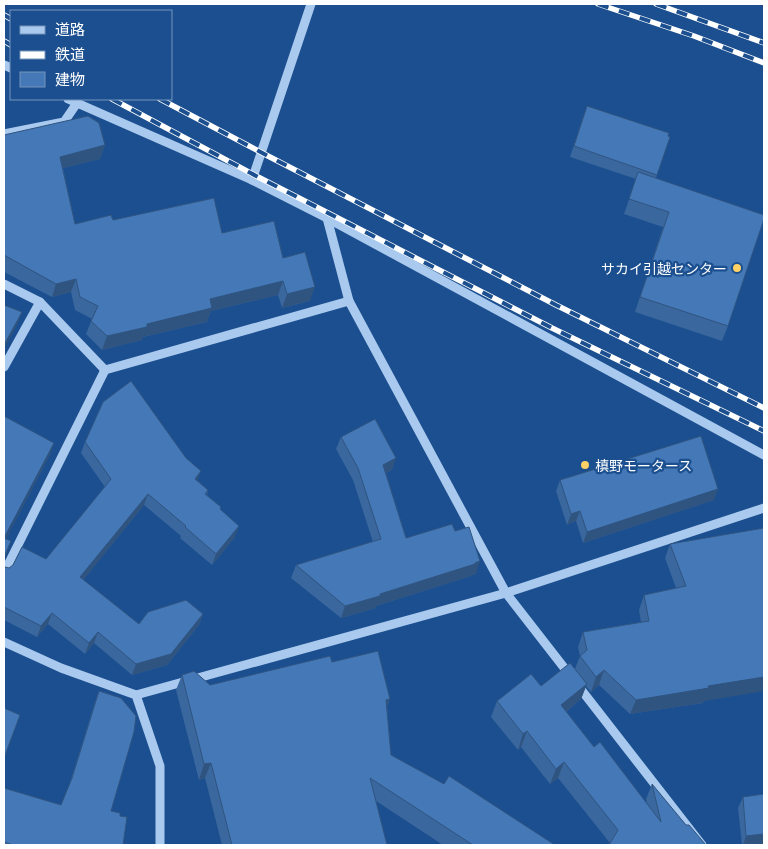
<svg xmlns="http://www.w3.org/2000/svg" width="768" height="849" viewBox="0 0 768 849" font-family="'Noto Sans','Noto Sans JP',sans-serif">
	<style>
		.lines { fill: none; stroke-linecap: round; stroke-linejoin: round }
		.minor { stroke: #a9c9ee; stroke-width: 9 }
		.rail-casing { stroke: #fff; stroke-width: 5.5 }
		.rail { stroke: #1b4f8f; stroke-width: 4; stroke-dasharray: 11; stroke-linecap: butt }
		.wall { fill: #3a679d }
		.shaded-wall { fill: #305480 }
		.building { fill: #4478b7; stroke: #305480 }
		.poi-dot { fill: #ffd166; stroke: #1b4f8f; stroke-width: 2 }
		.labels { text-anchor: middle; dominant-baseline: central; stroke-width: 4.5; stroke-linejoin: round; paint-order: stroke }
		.poi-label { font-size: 14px; fill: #fff; stroke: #1b4f8f; text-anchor: end }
	</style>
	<rect width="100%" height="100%" fill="#1b4f8f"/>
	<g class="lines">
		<!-- minor -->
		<g class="minor">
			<polyline points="4,65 11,68"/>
			<polyline points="68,99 252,180 327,218 764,455"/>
			<polyline points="4,134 64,122 77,103"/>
			<polyline points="252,180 311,4"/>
			<polyline points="327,218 349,301 506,593 702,845"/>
			<polyline points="4,284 40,302 105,370"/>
			<polyline points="4,367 40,302"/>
			<polyline points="4,573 105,370 349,301"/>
			<polyline points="4,642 61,668 136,695 160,766 160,845"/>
			<polyline points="136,695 506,593 764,508"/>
		</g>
		<defs>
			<g id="rail">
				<polyline points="598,4 694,36 764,63"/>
				<polyline points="656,4 764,43"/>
				<polyline points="4,15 11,19"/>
				<polyline points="4,41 11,45"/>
				<polyline points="112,99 260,178 552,328 764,431"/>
				<polyline points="160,99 268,156 556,305 764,408"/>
			</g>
		</defs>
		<!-- rail casing -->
		<use href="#rail" class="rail-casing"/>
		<!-- rail -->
		<use href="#rail" class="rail"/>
	</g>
	<!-- wall -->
	<g class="wall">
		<polygon points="583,117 670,137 656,178 728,326 722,341 635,312 663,227 624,214 636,179 570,157"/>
		<polygon points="4,135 105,145 100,159 63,168 75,224 113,220 222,233 283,258 310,301 282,308 278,295 211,311 207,322 143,337 142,340 102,350 86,334 92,319 75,310 71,292 52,297 4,272"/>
		<polygon points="341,437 392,470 386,473 406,538 455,531 476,574 471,575 471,576 376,606 376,608 341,618 291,578 296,565 373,542 353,480 336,449"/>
		<polygon points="85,442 198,481 208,490 207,495 221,507 220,510 235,537 212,565 180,538 181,536 144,505 83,580 139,624 203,614 199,625 167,665 132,675 94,643 85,654 48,624 37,637 4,620 4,566 5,567 9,568 46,559 105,487 81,453"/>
		<polygon points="560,480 714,500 583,543 576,521 567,525 556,491"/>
		<polygon points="764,528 703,703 630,714 599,685 591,692 586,686 581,699 566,712 594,747 647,804 646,799 652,784 686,825 610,843 558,778 550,784 521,747 518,750 491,717 497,701 541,686 575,669 580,656 578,647 583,632 641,622 639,610 644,595 676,588 665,558 670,544"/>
		<polygon points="332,662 390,699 387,707 391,755 555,845 443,845 376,801 387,845 222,845 205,778 199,780 176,690 182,675 210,685"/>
		<polygon points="99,691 111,811 120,816 123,845 4,845 4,788 61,805 69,786 94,705"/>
		<polygon points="764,794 764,845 742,845 738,808 743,797"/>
	</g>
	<!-- shaded-wall -->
	<g class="shaded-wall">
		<polygon points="105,145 100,159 55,170 60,157"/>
		<polygon points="76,279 71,292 52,297 56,284"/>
		<polygon points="283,281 278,295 211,311 207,322 143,337 142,340 102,350 107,336 147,324 210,299"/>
		<polygon points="315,287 310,301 282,308 287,294"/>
		<polygon points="22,312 18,323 4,349 4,345"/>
		<polygon points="54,443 50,455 4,543 4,540"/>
		<polygon points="396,458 392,470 379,477 383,465"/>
		<polygon points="201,471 197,482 195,479"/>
		<polygon points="718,489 714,500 583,543 587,532"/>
		<polygon points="148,494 144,505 76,589 80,577"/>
		<polygon points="580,511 576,521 567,525 571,514"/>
		<polygon points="239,526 235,537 212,565 216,554"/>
		<polygon points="11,541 7,553 4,560 4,557"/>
		<polygon points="480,561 476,574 471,575 471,576 376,606 376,608 341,618 345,606"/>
		<polygon points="52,613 48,624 37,637 41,626"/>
		<polygon points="203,614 199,625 167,665 132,675 136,664"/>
		<polygon points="98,632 94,643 85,654 89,643"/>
		<polygon points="604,670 599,685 591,692 596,677"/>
		<polygon points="764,677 764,691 704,701 703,703 630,714 636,700 708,686"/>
		<polygon points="587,684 581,699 555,721 561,705"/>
		<polygon points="390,699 384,715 386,700"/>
		<polygon points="527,731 521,747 518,750 523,734"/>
		<polygon points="564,762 558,778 550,784 556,769"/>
		<polygon points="211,763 205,778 199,780 204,764"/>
		<polygon points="764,834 764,845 743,845 746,836"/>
	</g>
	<!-- building -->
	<g class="building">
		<polygon points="587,106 669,133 668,136 670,137 657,175 574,146"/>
		<polygon points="88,116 99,123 105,145 60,157 75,224 111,215 113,220 214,198 222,233 274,221 283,258 305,252 315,287 287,294 283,281 210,299 212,308 147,324 147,327 107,336 91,321 98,306 80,297 76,279 56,284 4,255 4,135"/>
		<polygon points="638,172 764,215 764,219 728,326 640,297 669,212 629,199"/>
		<polygon points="4,305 22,312 4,345"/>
		<polygon points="131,381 186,458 201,471 195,479 208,490 205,494 221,507 220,509 239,526 216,554 185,527 186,526 148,494 80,577 139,624 148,612 186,600 203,614 171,654 136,664 98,632 89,643 52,613 41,626 4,607 4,566 5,567 9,568 13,565 22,547 46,559 111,479 85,442 103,402"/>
		<polygon points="4,416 54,443 4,538 11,541 4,557"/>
		<polygon points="375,419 396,458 383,465 406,538 452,524 455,531 469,527 480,561 475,563 475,564 380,594 380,596 345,606 296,565 381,539 358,468 341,437"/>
		<polygon points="701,436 718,489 587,532 580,511 571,514 560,480"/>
		<polygon points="764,528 764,677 708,686 709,688 636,700 604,670 596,677 580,656 587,650 583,632 649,621 644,595 686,586 670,544"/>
		<polygon points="378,651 390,699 386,700 391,755 444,784 449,776 555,845 473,845 370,778 387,845 232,845 211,763 204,764 182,675 194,671 210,685 330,656 332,662"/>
		<polygon points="570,663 587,684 561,705 594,747 600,742 661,822 652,784 686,825 689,825 706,845 609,845 618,830 564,762 556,769 527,731 523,734 497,701 531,674 541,686"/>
		<polygon points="99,691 121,698 136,716 134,732 111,811 120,813 120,816 127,817 123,845 13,845 4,842 4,788 61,805 72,778"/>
		<polygon points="4,708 20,715 4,758"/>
		<polygon points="764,794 764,834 746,836 743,797"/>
	</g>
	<!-- markers -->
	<g class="poi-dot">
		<circle cx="737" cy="268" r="5"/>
		<circle cx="585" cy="465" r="5"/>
	</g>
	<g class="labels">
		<!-- poi labels -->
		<g class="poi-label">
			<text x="727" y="268">サカイ引越センター</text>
			<text x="595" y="465" text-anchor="start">槙野モータース</text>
		</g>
	</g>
	<!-- border -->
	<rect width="768" height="849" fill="none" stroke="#ffffff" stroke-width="10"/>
	<!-- legend -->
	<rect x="10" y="10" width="162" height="90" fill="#1b4f8f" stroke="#7695bc"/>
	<rect x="20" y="26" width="25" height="8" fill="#a9c9ee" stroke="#7695bc"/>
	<text x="55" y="35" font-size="15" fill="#ffffff">道路</text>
	<rect x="20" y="51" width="25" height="8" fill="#ffffff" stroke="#7695bc"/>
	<text x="55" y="60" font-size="15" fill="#ffffff">鉄道</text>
	<rect x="20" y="72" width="25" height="15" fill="#4478b7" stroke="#7695bc"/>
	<text x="55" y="85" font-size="15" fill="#ffffff">建物</text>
</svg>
